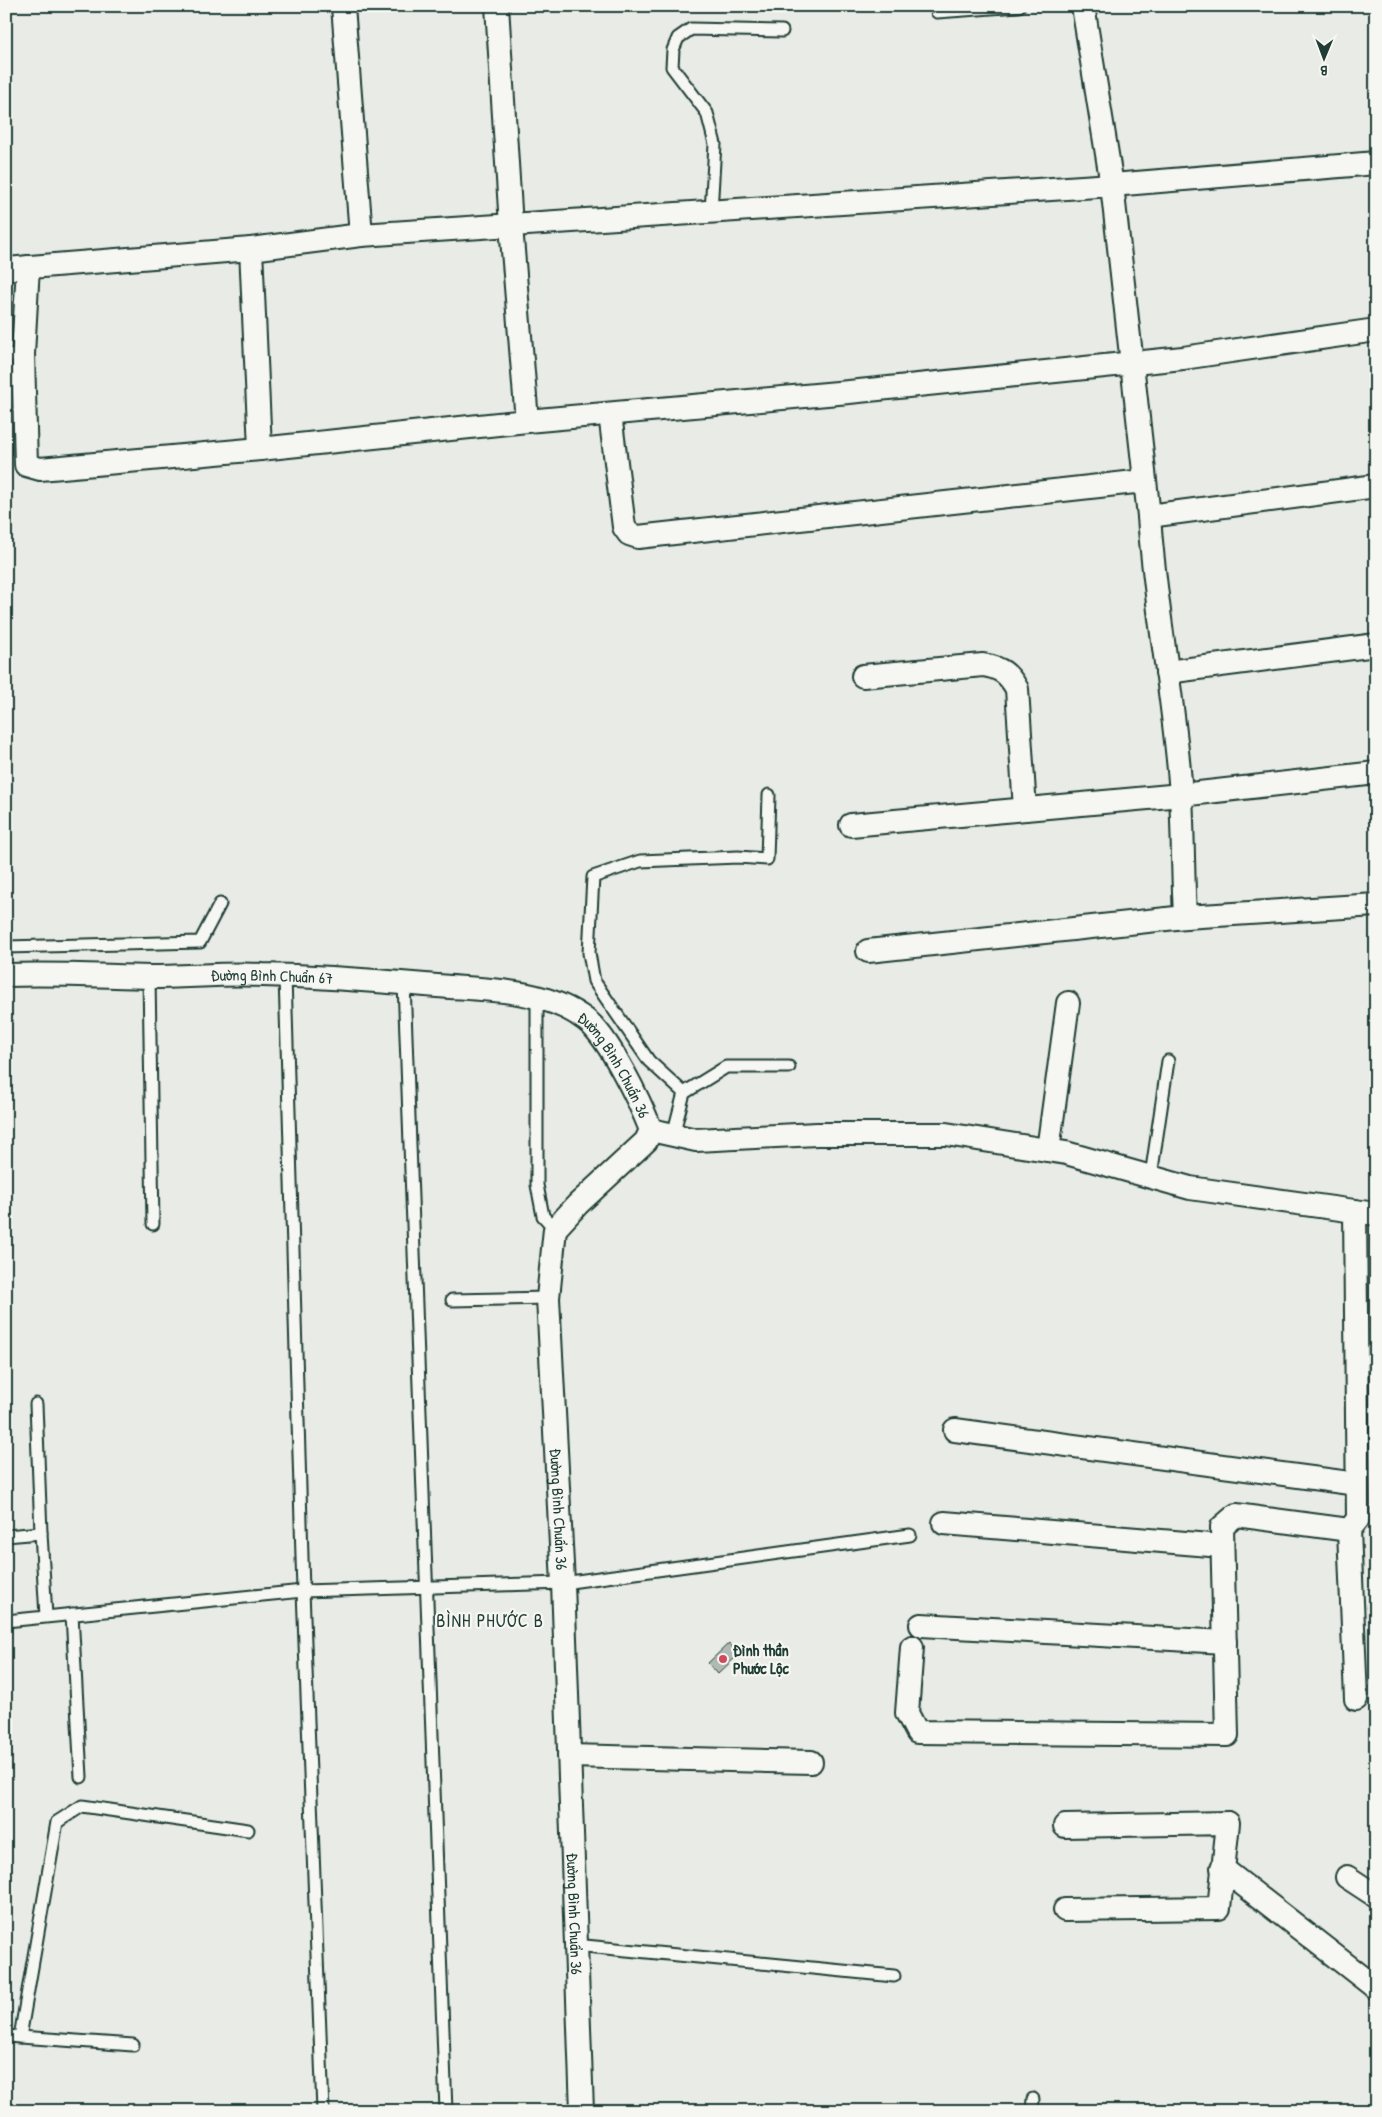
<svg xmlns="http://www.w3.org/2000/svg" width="1382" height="2117" viewBox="0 0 1382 2117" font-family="'Patrick Hand',sans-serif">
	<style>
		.building { fill: #b0bab5; stroke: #1f3d34 }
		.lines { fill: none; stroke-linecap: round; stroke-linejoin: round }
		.lane-casing { stroke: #1f3d34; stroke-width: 15 }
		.street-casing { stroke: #1f3d34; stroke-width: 26 }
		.lane { stroke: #f6f6f2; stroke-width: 11 }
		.street { stroke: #f6f6f2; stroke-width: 22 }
		.poi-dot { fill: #d1495b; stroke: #f6f6f2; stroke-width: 2 }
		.labels { text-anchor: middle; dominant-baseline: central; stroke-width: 4.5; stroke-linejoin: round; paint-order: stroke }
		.street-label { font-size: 16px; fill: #1f3d34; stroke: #f6f6f2 }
		.poi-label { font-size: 16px; font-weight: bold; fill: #1f3d34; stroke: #f6f6f2; text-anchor: start }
		.neighbourhood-label { font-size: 18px; letter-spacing: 1px; fill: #1f3d34; stroke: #f6f6f2 }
	</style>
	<rect width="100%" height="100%" fill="#e9ebe7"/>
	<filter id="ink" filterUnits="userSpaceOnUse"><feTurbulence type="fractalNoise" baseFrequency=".02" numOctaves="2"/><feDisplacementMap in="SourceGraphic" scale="10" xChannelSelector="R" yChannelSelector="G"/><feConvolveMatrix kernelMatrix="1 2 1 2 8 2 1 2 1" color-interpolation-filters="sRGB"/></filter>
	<g filter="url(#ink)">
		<!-- building -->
		<polygon class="building" points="729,1643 739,1654 718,1674 708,1663"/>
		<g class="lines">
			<defs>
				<g id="lane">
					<polyline points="937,12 1019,6"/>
					<polyline points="711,212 715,144 707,113 672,67 673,50 678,38 691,29 782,31"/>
					<polyline points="6,355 23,354"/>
					<polyline points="6,947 200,942 220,904"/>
					<polyline points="285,976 303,1591 323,2111"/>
					<polyline points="149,977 153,1224"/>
					<polyline points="404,983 446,2111"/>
					<polyline points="537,998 537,1185 543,1216 555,1229"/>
					<polyline points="684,1093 726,1067 789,1067"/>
					<polyline points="673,1135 684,1093 649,1061 594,981 589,953 593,877 640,861 738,857 767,859 769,795"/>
					<polyline points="1151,1176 1168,1061"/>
					<polyline points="452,1300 548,1298"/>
					<polyline points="36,1404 41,1533"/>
					<polyline points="6,1536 41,1533 46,1616"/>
					<polyline points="72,1614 81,1777"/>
					<polyline points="6,1621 303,1591 563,1583 910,1535"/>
					<polyline points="575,1945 894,1976"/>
					<polyline points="6,2036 133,2045"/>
					<polyline points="20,2037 57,1822 82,1806 248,1830"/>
					<polyline points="1032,2111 1033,2099"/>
				</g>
				<g id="street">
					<polyline points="343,6 361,235"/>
					<polyline points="497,6 511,226 527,421"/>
					<path d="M1083,6l29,179 37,331c6,93 26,186 32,279 2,41 2,82 4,122l191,-12"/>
					<polyline points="251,249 260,449"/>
					<polyline points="28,267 23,354 26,465 40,469 260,449 527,421 849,392 1183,358 1376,330"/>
					<polyline points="6,269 251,249 361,235 1112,185 1376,163"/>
					<polyline points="610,414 624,527 629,534 638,537 1144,481"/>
					<polyline points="1149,516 1376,486"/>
					<polyline points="1167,672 1376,645"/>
					<path d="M863,676l120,-11c18,3 25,8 34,24l8,120"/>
					<polyline points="851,825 1181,795 1376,773"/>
					<polyline points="868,951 1185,917"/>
					<path id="s1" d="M6,975c48,-2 96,1 144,2 38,0 76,-4 113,-2 58,1 116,6 174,11 49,4 108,2 149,34 23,17 54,82 65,110l-5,11 -68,63 -23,25 -7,69 15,285 19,528"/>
					<polyline points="651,1130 696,1140 817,1134 946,1134 1066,1153 1190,1188 1376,1214"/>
					<polyline points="1048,1150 1068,1003"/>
					<polyline points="955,1430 1357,1484"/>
					<polyline points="944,1523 1222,1546"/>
					<polyline points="1349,1530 1356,1699"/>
					<polyline points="921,1625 1225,1642"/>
					<polyline points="912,1647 907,1713 917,1732 1227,1735 1222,1527 1236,1515 1349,1530 1358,1519 1355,1211"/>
					<polyline points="569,1756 811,1762"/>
					<polyline points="1222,1868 1376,1988"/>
					<polyline points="1347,1877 1376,1896"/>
					<polyline points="1065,1910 1219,1908 1228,1823 1065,1826"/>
				</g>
			</defs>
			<!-- lane casing -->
			<use href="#lane" class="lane-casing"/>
			<!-- street casing -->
			<use href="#street" class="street-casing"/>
			<!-- lane -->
			<use href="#lane" class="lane"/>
			<!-- street -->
			<use href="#street" class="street"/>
		</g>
	</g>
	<!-- markers -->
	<circle class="poi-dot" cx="723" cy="1659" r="5"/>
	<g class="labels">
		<!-- street labels -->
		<g class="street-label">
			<text stroke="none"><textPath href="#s1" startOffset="266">Đường Bình Chuẩn 67</textPath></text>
			<text stroke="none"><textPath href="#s1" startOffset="640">Đường Bình Chuẩn 36</textPath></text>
			<text stroke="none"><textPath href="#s1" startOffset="1135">Đường Bình Chuẩn 36</textPath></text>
			<text stroke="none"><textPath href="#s1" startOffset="1540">Đường Bình Chuẩn 36</textPath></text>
		</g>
		<!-- poi labels -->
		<g class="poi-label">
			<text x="733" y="1650">Đình thần<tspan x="733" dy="18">Phước Lộc</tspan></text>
		</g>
		<!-- neighbourhood labels -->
		<g class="neighbourhood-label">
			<text x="490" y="1620">BÌNH PHƯỚC B</text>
		</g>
	</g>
	<!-- margin -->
	<rect width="1382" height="2117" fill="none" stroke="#f6f6f2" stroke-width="25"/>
	<rect x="12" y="12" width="1357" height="2092" fill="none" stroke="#1f3d34" stroke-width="2" filter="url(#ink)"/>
	<!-- north arrow -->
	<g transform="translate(1324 58) rotate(181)" stroke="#f6f6f2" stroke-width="4" paint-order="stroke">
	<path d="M0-4L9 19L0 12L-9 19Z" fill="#1f3d34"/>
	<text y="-8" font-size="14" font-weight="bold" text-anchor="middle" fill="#1f3d34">B</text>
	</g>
</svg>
